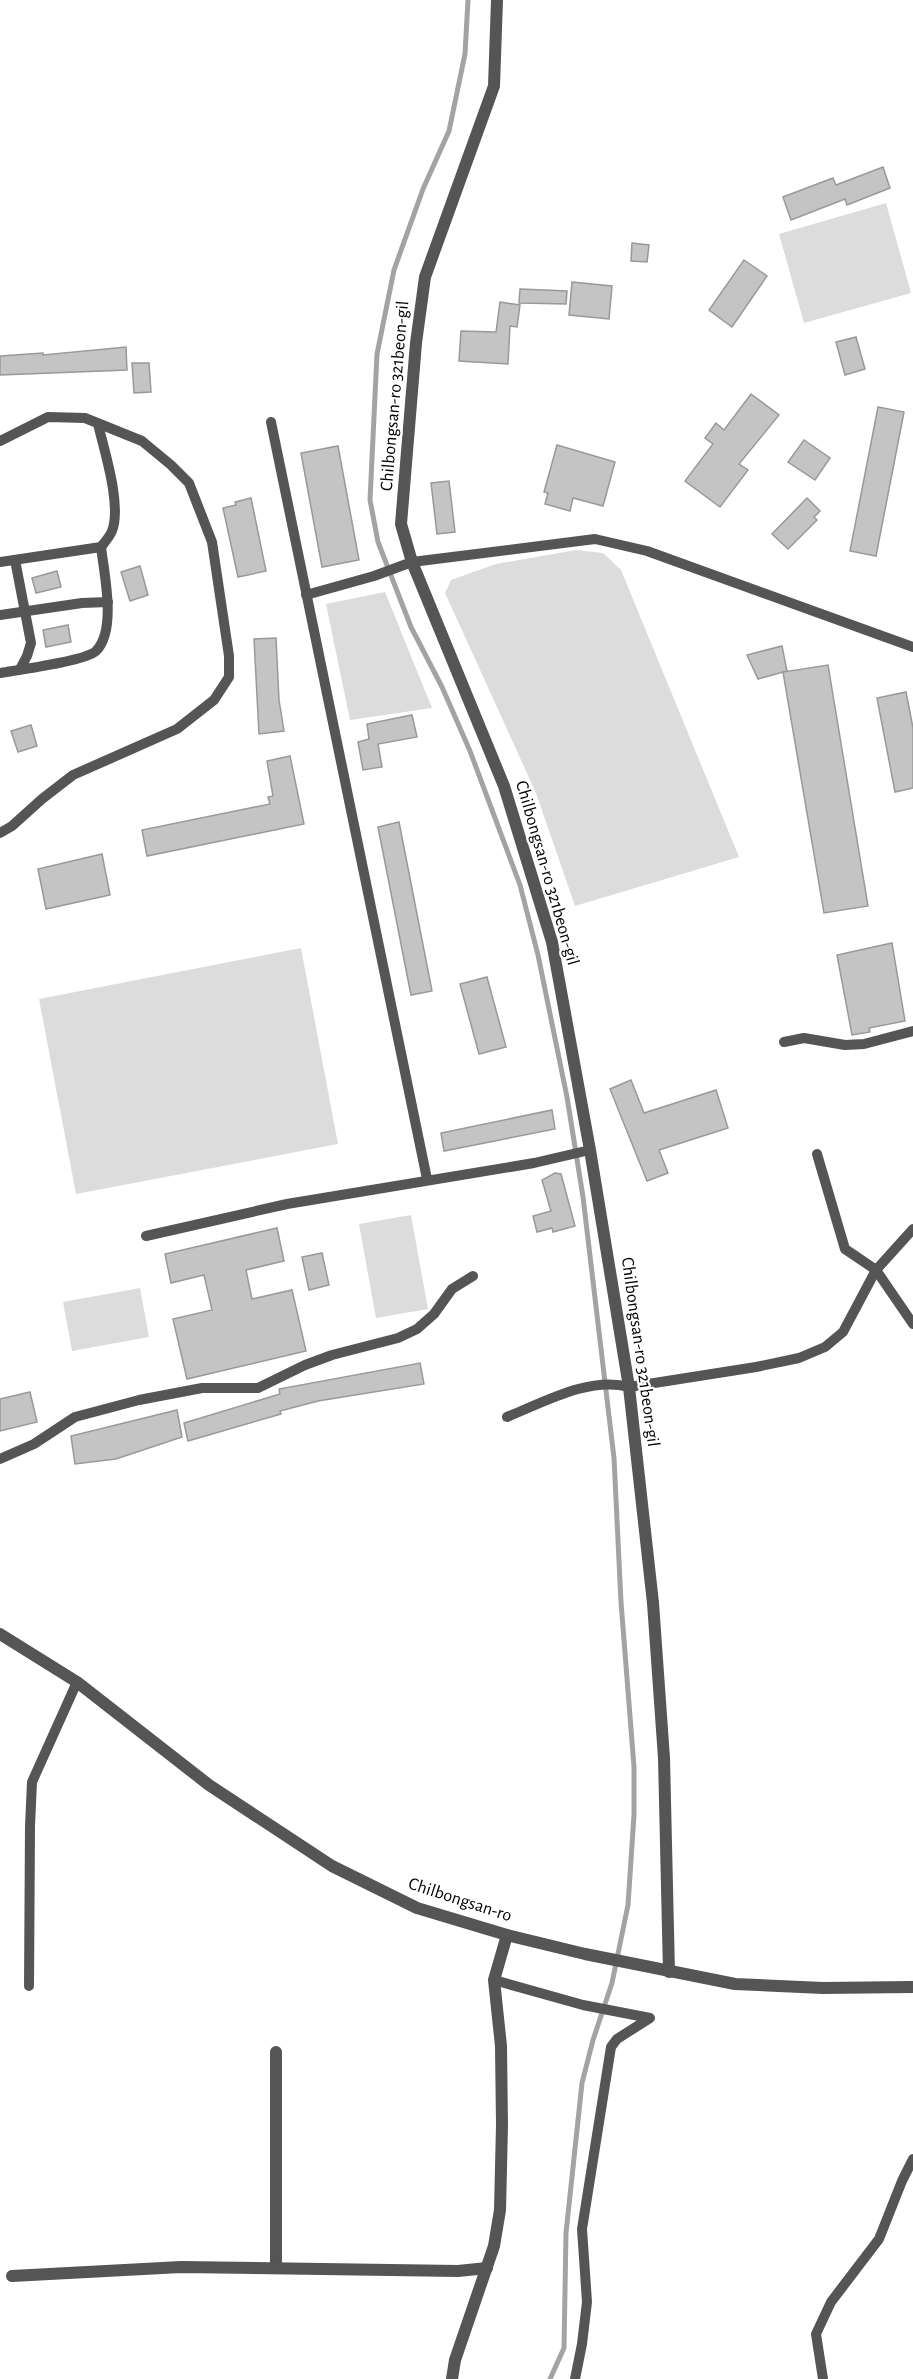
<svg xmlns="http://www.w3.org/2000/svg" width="913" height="2379" viewBox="0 0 913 2379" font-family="'Alegreya Sans',sans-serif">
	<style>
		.grass { fill: #dcdcdc }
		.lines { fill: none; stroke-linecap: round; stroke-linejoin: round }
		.stream { stroke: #a3a3a3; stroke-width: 5 }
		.building { fill: #c4c4c4; stroke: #999; stroke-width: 1.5 }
		.service { stroke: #555; stroke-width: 10 }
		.minor { stroke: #555; stroke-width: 12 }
		.tertiary { stroke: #555; stroke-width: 12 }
		.labels { text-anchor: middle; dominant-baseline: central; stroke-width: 4.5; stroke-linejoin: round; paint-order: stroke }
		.street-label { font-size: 18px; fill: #000; stroke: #fff }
	</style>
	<rect width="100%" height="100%" fill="#fff"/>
	<!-- grass -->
	<g class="grass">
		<polygon points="886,203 911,293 804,323 779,234"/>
		<polygon points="576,550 603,553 621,570 739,857 575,906 536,793 445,593 451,580 496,564"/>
		<polygon points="385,592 432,708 350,720 326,604"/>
		<polygon points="301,948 338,1144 76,1194 39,999"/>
		<polygon points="411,1215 428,1309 376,1318 359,1224"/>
		<polygon points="140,1288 149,1337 72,1351 63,1302"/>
	</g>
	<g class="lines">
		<!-- stream -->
		<polyline class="stream" points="468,0 465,54 449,131 423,189 394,270 377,354 370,500 378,542 411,627 442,687 470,751 520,885 538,955 567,1097 583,1197 614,1458 621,1602 634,1767 634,1815 628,1905 612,1983 593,2040 582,2083 566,2233 564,2348 550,2379"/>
	</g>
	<!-- building -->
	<g class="building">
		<polygon points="883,167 890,188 847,205 845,199 791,220 783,197 833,178 836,185"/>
		<polygon points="632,243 649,245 647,262 631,261"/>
		<polygon points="744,260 767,276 732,327 709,310"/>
		<polygon points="572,282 612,286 609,319 569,315"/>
		<polygon points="520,289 567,291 566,304 519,303"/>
		<polygon points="500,302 520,305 517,327 510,326 508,364 459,361 461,331 496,332"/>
		<polygon points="856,337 865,369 845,375 836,342"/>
		<polygon points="126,347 127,370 0,375 0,356 43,353 43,355"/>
		<polygon points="132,363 149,363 151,392 134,393"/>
		<polygon points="751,394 779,415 739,464 748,470 720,507 685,481 713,444 705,438 716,423 724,430"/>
		<polygon points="878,407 904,412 876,556 850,551"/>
		<polygon points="804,440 830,458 815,480 788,462"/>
		<polygon points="557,445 615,462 603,506 573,498 570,511 545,504 548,493 544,492"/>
		<polygon points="338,446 359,560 322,567 301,453"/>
		<polygon points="449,481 455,532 437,534 431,483"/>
		<polygon points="251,498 266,571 238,577 223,508 236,505 235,502"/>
		<polygon points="807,498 820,511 814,517 817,520 788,549 772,534"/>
		<polygon points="140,566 148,595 130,601 121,572"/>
		<polygon points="57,571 61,587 36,593 32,578"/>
		<polygon points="68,625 71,642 46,647 43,630"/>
		<polygon points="276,638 279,700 284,731 259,734 254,639"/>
		<polygon points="782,646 787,671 758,679 747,655"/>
		<polygon points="828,665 868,906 824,913 783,672"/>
		<polygon points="906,692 913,728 913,788 895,792 877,698"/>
		<polygon points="412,715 417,737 378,744 382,767 363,770 358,742 369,739 367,724"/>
		<polygon points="31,725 37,746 18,752 11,731"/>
		<polygon points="290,756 304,824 147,856 142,830 270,804 268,797 273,796 267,761"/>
		<polygon points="399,822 432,991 411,995 378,827"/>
		<polygon points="102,854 110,895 46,909 38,869"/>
		<polygon points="892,943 905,1021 869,1028 870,1032 852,1035 837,955"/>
		<polygon points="487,977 506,1047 479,1054 460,984"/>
		<polygon points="631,1080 644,1113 716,1090 728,1128 659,1150 668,1173 647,1181 610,1089"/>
		<polygon points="552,1110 555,1129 444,1151 441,1133"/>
		<polygon points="555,1173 561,1174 575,1226 553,1232 552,1228 537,1232 533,1216 551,1211 542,1180"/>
		<polygon points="277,1228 284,1261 246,1270 252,1299 292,1290 306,1351 187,1379 173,1319 212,1310 204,1275 171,1283 165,1254"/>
		<polygon points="322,1253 329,1285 309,1290 302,1257"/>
		<polygon points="420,1363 424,1384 318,1401 280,1411 281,1414 188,1441 184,1423 280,1394 279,1389"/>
		<polygon points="30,1392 37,1422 0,1431 0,1399"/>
		<polygon points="177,1410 182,1437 116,1459 75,1464 71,1436"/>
	</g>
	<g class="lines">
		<!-- service -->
		<g class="service">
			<polyline points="271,422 427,1179"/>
			<polyline points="0,441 48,417 85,418 142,441 171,465 189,483 212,542 229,656 229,677 214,700 177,729 73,775 42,799 12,826 0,833"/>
			<polyline points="15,560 31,643 27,656 20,669"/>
			<path d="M0,562l101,-15c4,-5 9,-11 11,-16 10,-26 -8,-81 -14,-107"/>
			<polyline points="306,595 374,576 412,562 595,539 647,551 913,647"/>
			<polyline points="0,615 82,603 108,602"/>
			<path d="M0,673c17,-3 86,-12 96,-22 21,-21 8,-78 5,-104"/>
			<polyline points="784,1042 804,1038 845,1045 864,1044 913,1031"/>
			<polyline points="817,1154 845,1249 876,1270 913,1324"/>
			<polyline points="146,1236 287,1204 534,1163 590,1150"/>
			<path d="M507,1417c37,-15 83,-41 122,-30l127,-20 43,-9 26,-11 18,-15 33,-62 37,-41"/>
			<polyline points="0,1459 34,1444 75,1417 139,1400 202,1388 258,1388 305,1365 332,1355 398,1338 417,1329 434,1314 452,1289 473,1276"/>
			<polyline points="494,1980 583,2005 650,2018 617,2039 611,2047 582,2229 587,2302 582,2344 575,2379"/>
			<polyline points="29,1986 30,1826 32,1782 77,1682"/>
			<polyline points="823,2379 816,2334 831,2302 879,2239 902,2181 913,2159"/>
		</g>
		<!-- minor -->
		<g class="minor">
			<polyline points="497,0 494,86 425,277 416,343 401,524 412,562 504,786 552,942 590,1150 629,1387 653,1603 664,1758 669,1972"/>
			<polyline points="276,2267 276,2052"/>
			<polyline points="12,2276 181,2267 458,2271 487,2268"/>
			<polyline points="452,2379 455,2360 494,2246 500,2210 502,2125 501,2046 494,1980 507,1935"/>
		</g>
		<!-- tertiary -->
		<polyline class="tertiary" points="0,1634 77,1682 209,1785 332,1866 417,1908 507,1935 585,1954 735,1984 823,1988 913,1987"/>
	</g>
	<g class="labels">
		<!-- street labels -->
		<g class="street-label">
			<text transform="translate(395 396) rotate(-85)">Chilbongsan-ro 321beon-gil</text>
			<text transform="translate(547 873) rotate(74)">Chilbongsan-ro 321beon-gil</text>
			<text transform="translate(640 1352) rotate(82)">Chilbongsan-ro 321beon-gil</text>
			<text transform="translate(460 1900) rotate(18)">Chilbongsan-ro</text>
		</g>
	</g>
</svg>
